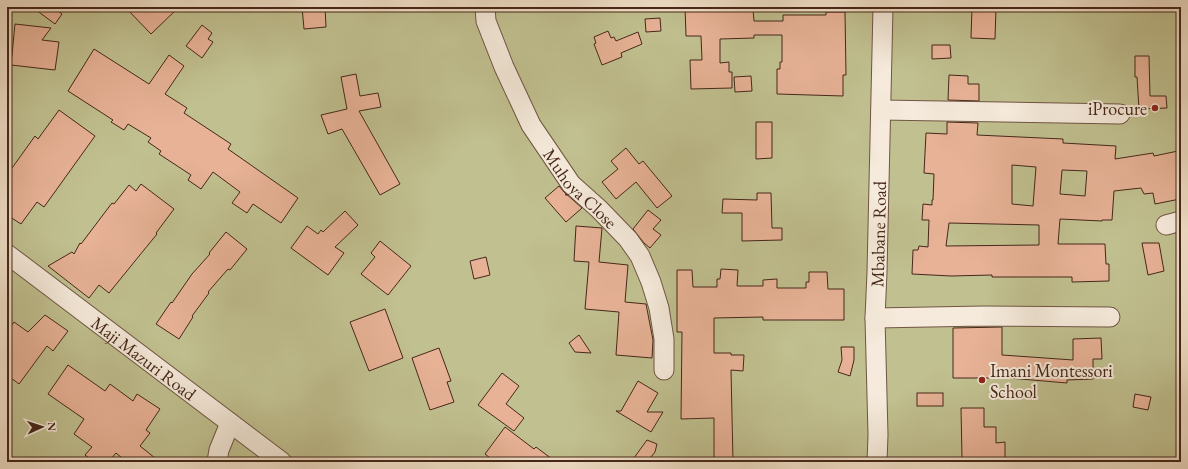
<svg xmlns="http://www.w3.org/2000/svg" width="1188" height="469" viewBox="0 0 1188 469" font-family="'EB Garamond',serif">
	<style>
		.green { fill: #c1c090; stroke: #847454 }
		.building { fill: #e7b296; stroke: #462719; fill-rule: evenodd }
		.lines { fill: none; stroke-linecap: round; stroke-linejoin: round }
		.minor-casing { stroke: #705544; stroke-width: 21 }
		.minor { stroke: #f5eadb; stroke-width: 19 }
		.poi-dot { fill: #8f2418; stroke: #f5eadb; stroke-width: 1.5 }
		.labels { text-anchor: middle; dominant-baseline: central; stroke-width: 4; stroke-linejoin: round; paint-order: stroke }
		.poi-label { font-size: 18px; fill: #462719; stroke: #f5eadb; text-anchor: end }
		.street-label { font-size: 18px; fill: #462719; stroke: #f5eadb }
	</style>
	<rect width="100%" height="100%" fill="#f0dfc7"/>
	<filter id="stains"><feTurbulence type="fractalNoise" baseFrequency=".005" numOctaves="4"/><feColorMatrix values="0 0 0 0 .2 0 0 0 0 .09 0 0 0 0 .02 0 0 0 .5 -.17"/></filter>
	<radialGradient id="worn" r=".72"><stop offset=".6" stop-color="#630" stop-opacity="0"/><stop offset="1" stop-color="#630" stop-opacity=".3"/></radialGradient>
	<!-- green -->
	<rect class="green" x="7" y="7" width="1174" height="455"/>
	<!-- building -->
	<g class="building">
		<polygon points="32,7 53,7 62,14 55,24"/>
		<polygon points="125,7 179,7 151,34"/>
		<polygon points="302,7 325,7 326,27 304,29"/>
		<polygon points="685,7 718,7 718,10 753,9 754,21 783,21 783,15 826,15 826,12 845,12 846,75 843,75 843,96 777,94 777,69 780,69 780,62 782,62 782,35 754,35 754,38 720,39 720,63 729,62 729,72 732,72 732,88 691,89 690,60 702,60 701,36 686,36"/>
		<polygon points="972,7 996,7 995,39 971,38"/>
		<polygon points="660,18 661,31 646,32 645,19"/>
		<polygon points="15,24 51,28 42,40 59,42 55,70 11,65"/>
		<polygon points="202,25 212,33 208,39 213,42 202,58 186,46"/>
		<polygon points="608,31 611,38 614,37 616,41 638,32 642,44 621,53 622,57 602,65 594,44 596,43 594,37"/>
		<polygon points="932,45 950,45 951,58 932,59"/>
		<polygon points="94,49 149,84 169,55 184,66 165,94 187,108 184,113 231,144 228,149 298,198 281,223 253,204 247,213 232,203 240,192 213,172 201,189 188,180 191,175 159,154 161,151 148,142 151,138 128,124 124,130 111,122 113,120 68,91"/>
		<polygon points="1135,56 1149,56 1150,96 1166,96 1167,108 1139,109 1137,77 1135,77"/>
		<polygon points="356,74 360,96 378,93 381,107 359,111 400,184 380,195 342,129 328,134 321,115 347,109 341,77"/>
		<polygon points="949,75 968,76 968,84 979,84 979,101 948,100"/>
		<polygon points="751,76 752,91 735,92 734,77"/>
		<polygon points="59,110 95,136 44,207 37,202 21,224 7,215 7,175 35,136 38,139"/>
		<polygon points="756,122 772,122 772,158 756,159"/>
		<path d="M947,122l31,1 -1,12 86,4v4l53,3 -1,13 38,-6 1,3 24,-5v2l3,-1v33l-3,1 2,13 -25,5 -2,-11 -9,1 -3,-6 -27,3 -2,29h-10v1l-42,-2 -2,25h47l1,20h3v17l-37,1v-5h-80v-2l-41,1 -39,-2 1,-24h5l1,-4 9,1 1,-27h-7l1,-16 9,1v-5h1l1,-26 -10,-1 2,-40 21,1zM1012,165l24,2 -3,39 -21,-2zM1062,170l25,1 -2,25 -25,-2zM949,223l90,2v20l-93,1z"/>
		<polygon points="626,148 639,164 643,161 672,196 657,208 636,182 616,199 602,182 618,169 611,161"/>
		<polygon points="141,184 174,209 156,233 157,234 109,293 99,285 89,298 48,266 72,252 74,254 80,243 81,244 112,203 114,204 129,185 136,191"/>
		<polygon points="559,186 564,192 582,208 566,222 545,198"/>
		<polygon points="757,193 771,193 772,228 782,228 782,240 742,241 742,213 722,213 723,199 757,200"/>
		<polygon points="648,210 661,220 653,229 661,235 650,248 644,243 633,229"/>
		<polygon points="345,211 358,225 335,247 344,253 328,275 291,248 307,226 318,234 321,230 323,232"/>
		<polygon points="576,226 602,228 599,262 628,265 625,302 646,304 653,340 652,358 616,355 619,312 585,309 589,262 574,261"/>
		<polygon points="226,232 247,249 230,270 228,269 208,292 209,293 192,316 193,317 179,339 156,324 171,302 172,303 192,274 210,254 209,253"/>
		<polygon points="380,241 411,266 388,295 361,274 375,257 371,253"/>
		<polygon points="1142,243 1159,243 1164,271 1148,275"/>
		<polygon points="486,257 490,275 474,279 470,261"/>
		<polygon points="721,269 738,270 737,286 763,286 763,280 777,279 777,288 806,288 806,282 809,282 809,272 827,272 828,289 844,289 844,320 763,320 763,317 714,318 714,353 731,353 731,355 744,355 743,371 731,370 733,462 714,462 714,418 681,419 682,332 677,332 677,270 692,270 693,287 717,287 717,279 720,279"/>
		<polygon points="385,309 403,358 369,371 350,322"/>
		<polygon points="45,315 68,331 53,351 47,346 19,384 7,375 7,332 14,322 28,332"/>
		<polygon points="1002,327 1002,355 1073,360 1073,339 1101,338 1102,359 1093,359 1093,379 1067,380 1067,383 1009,378 953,378 953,328"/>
		<polygon points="579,335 591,353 575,352 569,343"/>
		<polygon points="841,347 854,347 854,360 850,376 838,372 842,360"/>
		<polygon points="439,348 451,381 447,382 454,402 430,410 412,358"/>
		<polygon points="68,365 105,391 110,384 133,401 137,394 160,409 146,430 150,433 140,446 160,462 127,462 116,453 108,462 94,462 85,455 92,447 74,434 84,419 48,394"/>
		<polygon points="502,373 519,386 506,404 524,418 514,431 478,405"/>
		<polygon points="638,381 658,393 647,412 663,412 651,432 616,411 621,411"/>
		<rect x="917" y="393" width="26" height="13"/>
		<polygon points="1135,394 1151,397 1148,410 1133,407"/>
		<polygon points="961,408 984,408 984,427 996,427 996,443 1005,442 1005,462 971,462 971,458 962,458"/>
		<polygon points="505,427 534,449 536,447 556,462 495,462 485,454"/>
		<polygon points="647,440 657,444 655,452 647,462 631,462"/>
	</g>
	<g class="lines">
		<defs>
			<g id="minor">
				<path id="s1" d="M485,7l1,14 18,46 27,58 40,59 28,25 29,30 12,17 11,26 8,26 5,31v31"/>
				<polyline points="881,110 1120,114"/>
				<polyline points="1166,225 1181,221"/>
				<path id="s2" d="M7,254l275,208"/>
				<polyline points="875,318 984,316 1110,317"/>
				<polyline points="217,462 219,450 230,423"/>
				<path id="s3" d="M877,462l1,-27 -3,-117 2,-46 6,-265"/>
			</g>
		</defs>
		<!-- minor casing -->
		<use href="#minor" class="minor-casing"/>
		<!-- minor -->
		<use href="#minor" class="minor"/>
	</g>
	<!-- markers -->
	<g class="poi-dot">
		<circle cx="1155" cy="108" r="4"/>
		<circle cx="982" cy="380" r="4"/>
	</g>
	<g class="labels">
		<!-- poi labels -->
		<g class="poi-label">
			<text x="1147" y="108">iProcure</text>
			<text x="990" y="370" text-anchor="start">Imani Montessori<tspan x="990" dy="21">School</tspan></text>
		</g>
		<!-- street labels -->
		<g class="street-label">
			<text stroke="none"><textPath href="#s1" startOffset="208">Muhoya Close</textPath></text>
			<text stroke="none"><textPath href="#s3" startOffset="228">Mbabane Road</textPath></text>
			<text stroke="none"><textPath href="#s2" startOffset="172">Maji Mazuri Road</textPath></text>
		</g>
	</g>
	<!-- margin -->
	<rect width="1188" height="469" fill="none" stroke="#f0dfc7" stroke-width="24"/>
	<rect x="8" y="8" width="1172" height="453" fill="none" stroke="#462719" stroke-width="2"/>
	<rect x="12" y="12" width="1164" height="445" fill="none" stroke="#462719"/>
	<!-- north arrow -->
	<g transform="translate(42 427) rotate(87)" stroke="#f5eadb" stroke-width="3" paint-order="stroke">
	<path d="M0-3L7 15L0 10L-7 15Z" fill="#462719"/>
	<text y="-6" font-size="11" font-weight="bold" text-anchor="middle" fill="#462719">N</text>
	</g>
	<rect width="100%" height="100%" filter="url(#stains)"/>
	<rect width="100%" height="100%" fill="url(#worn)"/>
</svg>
